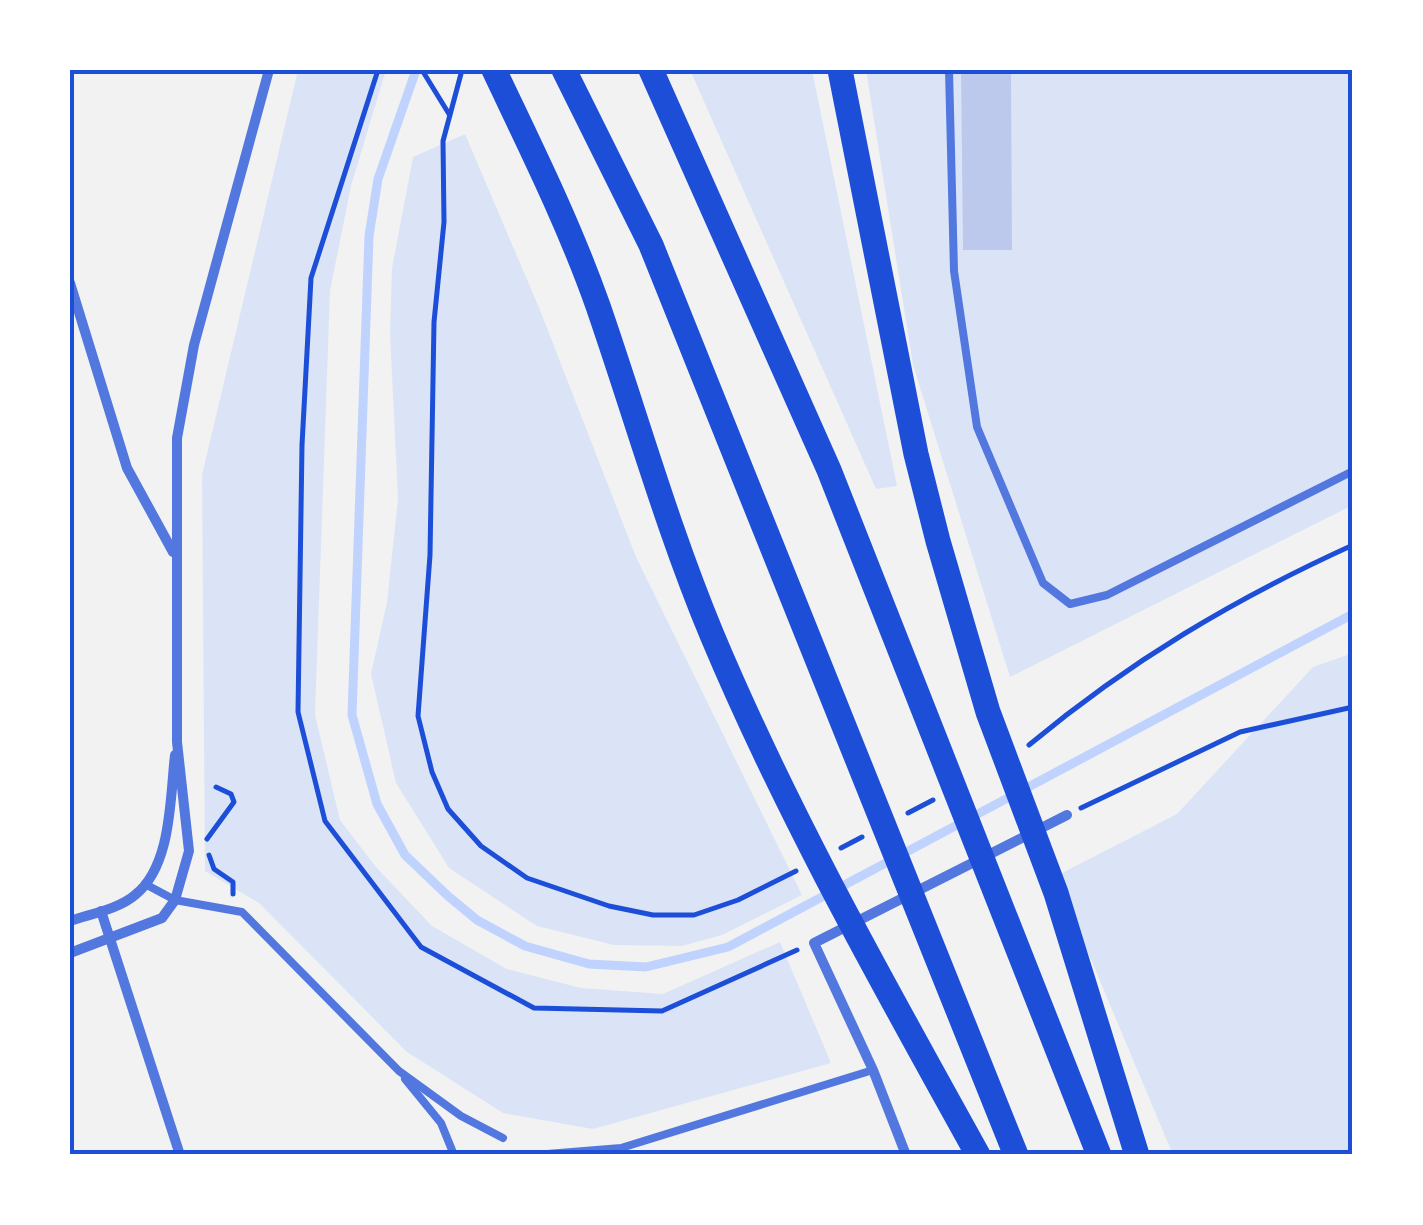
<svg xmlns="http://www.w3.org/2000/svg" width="1423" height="1225" viewBox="0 0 1423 1225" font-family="'Archivo Narrow',sans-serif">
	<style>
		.green { fill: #dbe4f7 }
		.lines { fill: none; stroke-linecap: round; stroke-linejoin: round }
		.stream { stroke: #bfd3fe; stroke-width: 9 }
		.building { fill: #bdc9ec }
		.path { stroke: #1d4ed8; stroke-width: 5 }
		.service { stroke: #5277de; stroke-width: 8 }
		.minor { stroke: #5277de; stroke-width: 10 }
		.motorway { stroke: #1d4ed8; stroke-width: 25 }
		.neatline { fill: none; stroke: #1d4ed8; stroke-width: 4 }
	</style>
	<rect width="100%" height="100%" fill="#f2f2f2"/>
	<!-- green -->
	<g class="green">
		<polygon points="298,70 386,70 351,186 330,291 315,715 340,820 376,867 432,926 507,969 581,988 663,994 780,942 831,1063 593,1129 503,1113 407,1052 259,903 205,871 202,475"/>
		<polygon points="690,70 812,70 897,486 876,489"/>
		<polygon points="866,70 1353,70 1353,505 1010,677 913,365"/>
		<polygon points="465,134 540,310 636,557 802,895 722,935 682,946 614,945 537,926 449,868 396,783 371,674 387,602 398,499 390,334 392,268 413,157"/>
		<polygon points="1353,653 1353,1155 1173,1155 1056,876 1177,814 1313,667"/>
	</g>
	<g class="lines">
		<!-- stream -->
		<polyline class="stream" points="416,70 378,179 369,236 352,715 377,804 405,855 448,896 477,920 525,946 589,964 646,967 728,947 1353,614"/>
	</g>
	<!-- building -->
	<polygon class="building" points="961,70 1011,70 1012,250 963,250"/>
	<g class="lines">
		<!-- path -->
		<g class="path">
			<polyline points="378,70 311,278 302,445 298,712 325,821 421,947 534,1008 662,1011 797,950"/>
			<polyline points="422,70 449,114"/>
			<polyline points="462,70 443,141 444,222 434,322 430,555 418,716 432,772 448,809 481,846 527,878 609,906 653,915 694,915 738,900 796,871"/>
			<path d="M1029,745c101,-84 205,-146 324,-200"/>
			<polyline points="1081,808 1240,732 1353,707"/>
			<polyline points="908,813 933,800"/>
			<polyline points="207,839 234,802 231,794 216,787"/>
			<polyline points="841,848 862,837"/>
			<polyline points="209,855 214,869 233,882 233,894"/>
		</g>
		<!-- service -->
		<g class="service">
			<polyline points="949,70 954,271 977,427 1043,583 1070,604 1107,595 1353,471"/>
			<polyline points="145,884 175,900 242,912 399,1071 461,1116 503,1138"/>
			<polyline points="405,1079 441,1123 454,1155"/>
			<polyline points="547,1154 621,1148 873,1070"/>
		</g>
		<!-- minor -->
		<g class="minor">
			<polyline points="70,283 127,468 173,552"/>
			<polyline points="101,911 180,1155"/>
			<path d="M70,921c20,-7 49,-12 65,-26 37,-29 35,-98 40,-140"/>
			<polyline points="70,953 162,918 175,900 189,851 177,742 177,438 194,345 269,70"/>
			<polyline points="906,1155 873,1070 814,943 1067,815"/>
		</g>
		<!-- motorway -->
		<g class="motorway">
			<path d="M494,70c37,78 75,154 104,236 38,110 69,221 114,329 75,179 172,350 266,520"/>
			<polyline points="564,70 651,245 1016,1155"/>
			<polyline points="651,70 829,470 1099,1155"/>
			<polyline points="840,70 916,454 938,541 988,712 1056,893 1137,1155"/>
		</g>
	</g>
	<!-- border -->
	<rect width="1423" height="1225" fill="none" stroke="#ffffff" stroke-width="145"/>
	<rect x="72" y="72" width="1278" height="1080" class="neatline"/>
</svg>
